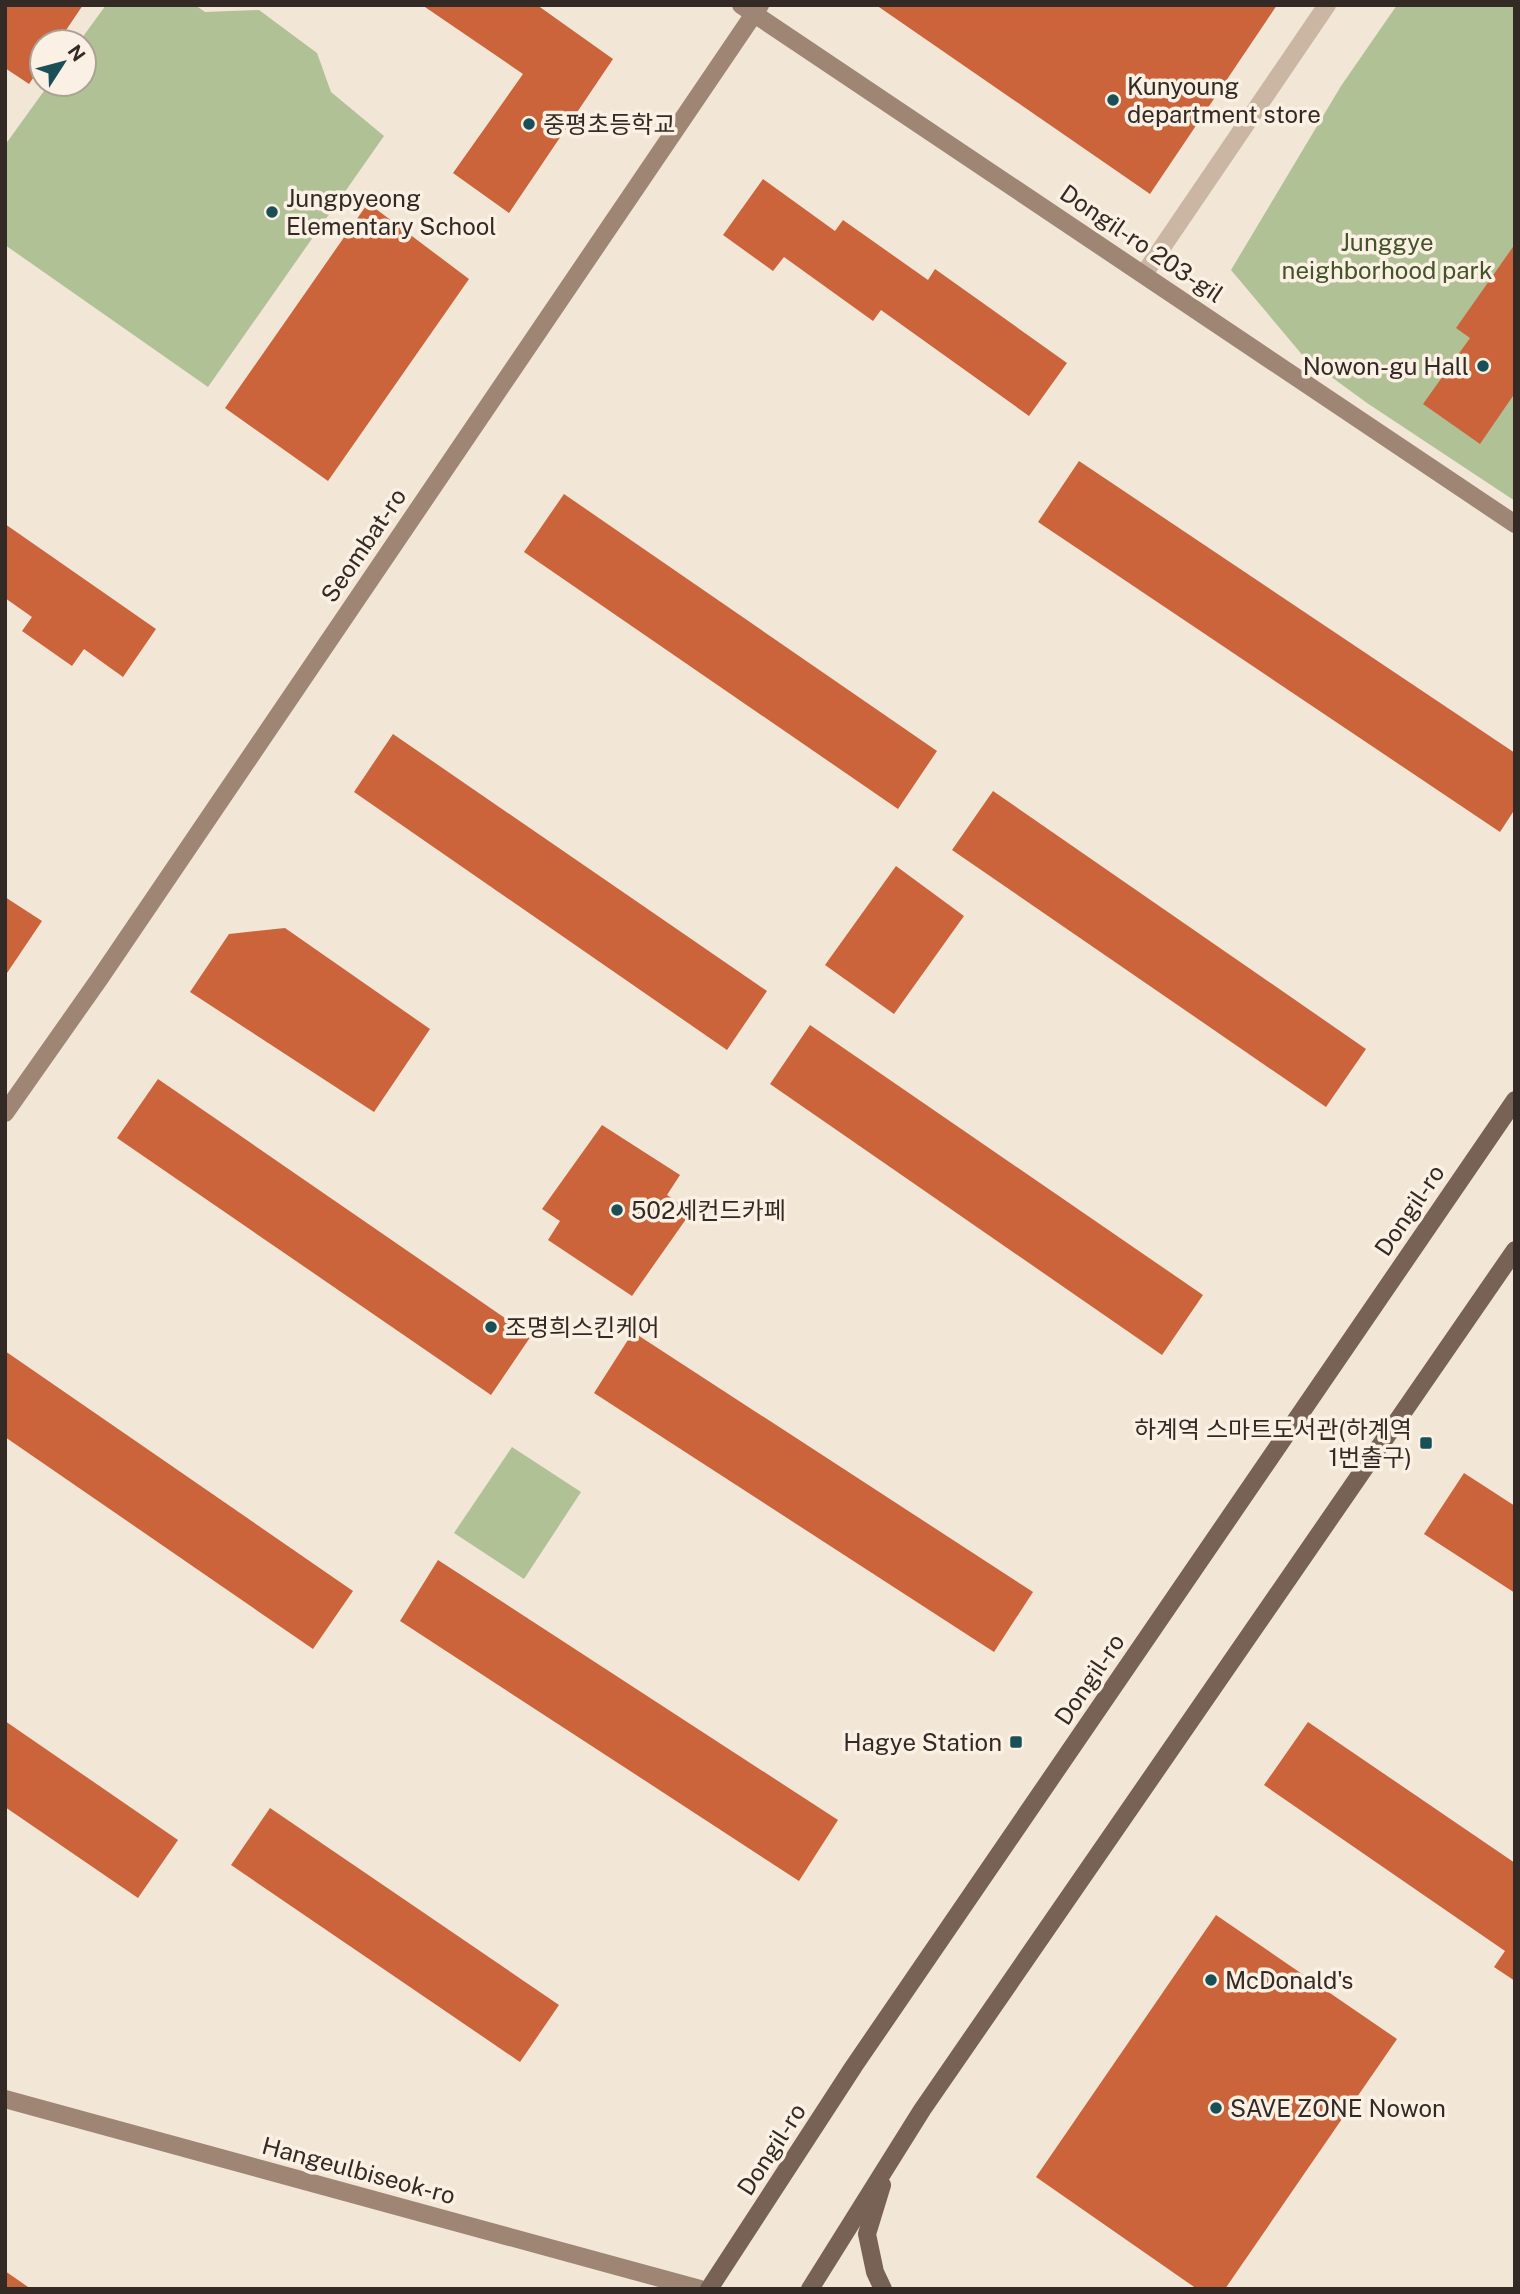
<svg xmlns="http://www.w3.org/2000/svg" width="1520" height="2294" viewBox="0 0 1520 2294" font-family="'Public Sans','Noto Sans KR',sans-serif">
	<style>
		.green { fill: #b1c196 }
		.building { fill: #cc643b }
		.lines { fill: none; stroke-linecap: round; stroke-linejoin: round }
		.street { stroke: #cab6a2; stroke-width: 18 }
		.secondary { stroke: #9e8574; stroke-width: 18 }
		.primary { stroke: #776255; stroke-width: 18 }
		.poi-dot { fill: #195057; stroke: #faf0e3; stroke-width: 2.5 }
		.labels { text-anchor: middle; dominant-baseline: central; stroke-width: 7; stroke-linejoin: round; paint-order: stroke }
		.poi-label { font-size: 24px; fill: #342a25; stroke: #faf0e3; text-anchor: start }
		.park-label { font-size: 24px; fill: #425428; stroke: #faf0e3 }
		.street-label { font-size: 24px; fill: #342a25; stroke: #faf0e3 }
	</style>
	<rect width="100%" height="100%" fill="#f2e6d6"/>
	<!-- green -->
	<g class="green">
		<polygon points="106,5 195,5 205,12 259,10 317,53 331,92 384,136 208,387 5,245 5,145 49,84 84,84 84,42 79,42"/>
		<polygon points="1397,5 1515,5 1515,501 1367,403 1304,357 1231,270 1341,86"/>
		<polygon points="512,1447 581,1492 524,1579 454,1533"/>
	</g>
	<!-- building -->
	<g class="building">
		<polygon points="5,5 83,5 58,42 42,42 42,65 29,84 5,68"/>
		<polygon points="422,5 537,5 613,59 509,213 453,173 523,74"/>
		<polygon points="876,5 1277,5 1150,194"/>
		<polygon points="763,179 835,231 843,220 928,280 935,269 1067,363 1029,416 881,310 873,321 784,257 773,271 723,235"/>
		<polygon points="368,203 469,279 328,481 225,408"/>
		<polygon points="1515,244 1515,393 1480,444 1423,404 1470,338 1456,328"/>
		<polygon points="1079,461 1515,753 1515,809 1500,832 1038,522"/>
		<polygon points="564,494 937,751 898,809 524,552"/>
		<polygon points="5,524 156,629 123,677 84,649 72,666 22,631 32,617 5,598"/>
		<polygon points="393,734 767,991 727,1050 354,792"/>
		<polygon points="993,791 1366,1049 1326,1107 952,850"/>
		<polygon points="896,866 964,916 894,1014 825,965"/>
		<polygon points="5,897 42,921 5,976"/>
		<polygon points="285,928 430,1029 374,1112 190,992 229,934"/>
		<polygon points="810,1025 1203,1295 1162,1355 770,1084"/>
		<polygon points="158,1079 531,1336 491,1395 117,1138"/>
		<polygon points="602,1125 680,1175 667,1195 691,1212 632,1296 548,1240 560,1221 542,1209"/>
		<polygon points="633,1332 1033,1592 994,1652 594,1393"/>
		<polygon points="5,1351 353,1591 313,1649 5,1437"/>
		<polygon points="1464,1473 1515,1506 1515,1593 1424,1534"/>
		<polygon points="438,1560 838,1820 799,1881 400,1621"/>
		<polygon points="5,1721 178,1840 138,1898 5,1807"/>
		<polygon points="1308,1722 1515,1863 1515,1981 1494,1967 1505,1951 1264,1785"/>
		<polygon points="270,1808 559,2005 520,2062 231,1865"/>
		<polygon points="1216,1915 1397,2039 1225,2289 1197,2289 1036,2177"/>
		<polygon points="5,2271 31,2289 5,2289"/>
	</g>
	<g class="lines">
		<!-- street -->
		<polyline class="street" points="1144,274 1327,5"/>
		<!-- secondary -->
		<g class="secondary">
			<polyline points="741,5 1515,524"/>
			<polyline points="5,1113 100,978 760,5"/>
			<polyline points="5,2099 700,2289"/>
		</g>
		<!-- primary -->
		<g class="primary">
			<polyline points="882,2185 867,2234 875,2272 883,2289"/>
			<polyline points="709,2289 854,2066 1515,1100"/>
			<polyline points="810,2289 922,2110 1515,1250"/>
		</g>
	</g>
	<!-- markers -->
	<g class="poi-dot">
		<circle cx="1113" cy="100" r="7"/>
		<circle cx="529" cy="124" r="7"/>
		<circle cx="272" cy="212" r="7"/>
		<circle cx="1483" cy="366" r="7"/>
		<circle cx="617" cy="1210" r="7"/>
		<circle cx="491" cy="1327" r="7"/>
		<rect x="1419" y="1436" width="14" height="14" rx="3.5"/>
		<rect x="1009" y="1735" width="14" height="14" rx="3.5"/>
		<circle cx="1211" cy="1980" r="7"/>
		<circle cx="1216" cy="2108" r="7"/>
	</g>
	<g class="labels">
		<!-- poi labels -->
		<g class="poi-label">
			<text x="1127" y="86">Kunyoung<tspan x="1127" dy="28">department store</tspan></text>
			<text x="543" y="124">중평초등학교</text>
			<text x="286" y="198">Jungpyeong<tspan x="286" dy="28">Elementary School</tspan></text>
			<text x="1469" y="366" text-anchor="end">Nowon-gu Hall</text>
			<text x="631" y="1210">502세컨드카페</text>
			<text x="505" y="1327">조명희스킨케어</text>
			<text x="1412" y="1429" text-anchor="end">하계역 스마트도서관(하계역<tspan x="1412" dy="28">1번출구)</tspan></text>
			<text x="1002" y="1742" text-anchor="end">Hagye Station</text>
			<text x="1225" y="1980">McDonald's</text>
			<text x="1230" y="2108">SAVE ZONE Nowon</text>
		</g>
		<!-- park labels -->
		<g class="park-label">
			<text x="1387" y="242">Junggye<tspan x="1387" dy="28">neighborhood park</tspan></text>
		</g>
		<!-- street labels -->
		<g class="street-label">
			<text transform="translate(1142 243) rotate(34)">Dongil-ro 203-gil</text>
			<text transform="translate(363 545) rotate(-56)">Seombat-ro</text>
			<text transform="translate(1409 1210) rotate(-56)">Dongil-ro</text>
			<text transform="translate(1089 1679) rotate(-56)">Dongil-ro</text>
			<text transform="translate(771 2149) rotate(-57)">Dongil-ro</text>
			<text transform="translate(359 2170) rotate(15)">Hangeulbiseok-ro</text>
		</g>
	</g>
	<!-- border -->
	<rect width="1520" height="2294" fill="none" stroke="#342a25" stroke-width="14"/>
	<!-- north arrow -->
	<g transform="translate(63 63) rotate(54)"><circle r="33" fill="#faf0e3" stroke="#aba197" stroke-width="2"/>
	<path d="M0-5L12 26L0 18L-12 26Z" fill="#195057"/>
	<text y="-10" font-size="19" font-weight="bold" text-anchor="middle" fill="#342a25">N</text>
	</g>
</svg>
